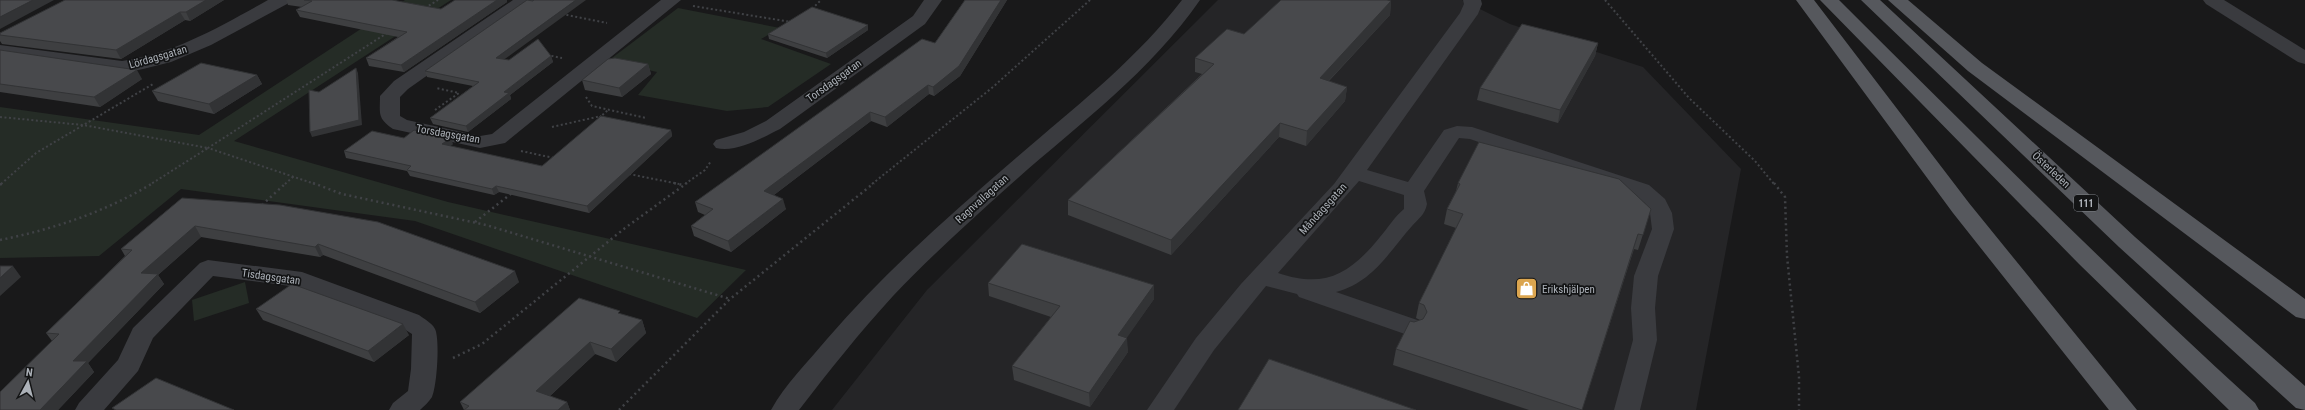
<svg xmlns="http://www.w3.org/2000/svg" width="2305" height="410" viewBox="0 0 2305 410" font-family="'Roboto Condensed',sans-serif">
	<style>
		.built { fill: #252527 }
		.green { fill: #252c26 }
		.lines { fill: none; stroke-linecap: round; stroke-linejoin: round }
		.path-far1 { stroke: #404246; stroke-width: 2; stroke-dasharray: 2 2.5; stroke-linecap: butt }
		.path { stroke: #404246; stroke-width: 2.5; stroke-dasharray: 2 3.5; stroke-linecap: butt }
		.minor { fill: #3a3b3f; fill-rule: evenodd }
		.major { fill: #56585d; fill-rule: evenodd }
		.wall { fill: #3e3f41 }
		.shaded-wall { fill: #323335 }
		.building { fill: #48494c; stroke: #323335 }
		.labels { text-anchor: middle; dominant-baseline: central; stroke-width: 3.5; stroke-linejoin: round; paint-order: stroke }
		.shield { fill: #131415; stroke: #7e8287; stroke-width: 1 }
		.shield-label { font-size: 10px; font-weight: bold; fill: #acb1b8 }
		.street-label { font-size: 11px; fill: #acb1b8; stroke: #131415 }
		.poi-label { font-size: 11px; fill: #acb1b8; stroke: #131415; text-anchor: start }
	</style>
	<rect width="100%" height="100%" fill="#19191a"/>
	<!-- built -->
	<polygon class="built" points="1218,0 1462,0 1510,24 1643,67 1741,169 1696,410 832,410 927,290"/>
	<!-- green -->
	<g class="green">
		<polygon points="405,0 451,0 234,141 448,202 746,270 697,318 415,221 181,189 99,256 0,258 0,107 199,135"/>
		<polygon points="678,8 780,28 761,39 831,64 768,107 727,111 638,95 657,72 608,61"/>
		<polygon points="245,282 249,303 194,321 192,300"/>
	</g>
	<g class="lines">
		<!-- path-far1 -->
		<g class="path-far1">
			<polyline points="1605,0 1689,98 1755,161 1774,184"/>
			<polyline points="693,6 791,22"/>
			<polyline points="425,8 438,0"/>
			<polyline points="812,9 821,0"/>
			<polyline points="562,14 607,23"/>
			<polyline points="547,55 562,58"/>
			<polyline points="586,97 592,106 646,118"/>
			<polyline points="435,110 459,93 436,88"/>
			<polyline points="0,117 83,125 208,148 151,184"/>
			<polyline points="599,118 608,110"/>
			<polyline points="552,127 601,116"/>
			<polyline points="521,151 554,158"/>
			<polyline points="629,174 679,184"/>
			<polyline points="1,184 36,153 153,84"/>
			<polyline points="285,184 294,176"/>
			<polyline points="315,184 208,148 387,33"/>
			<polyline points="685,184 705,170 711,161"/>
			<polyline points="872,184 993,87 1090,0"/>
		</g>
		<!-- path -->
		<g class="path">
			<polyline points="313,183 342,194 486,225 730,299"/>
			<polyline points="674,183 683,185"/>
			<polyline points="1774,183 1785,197 1787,256 1799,377 1799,410"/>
			<polyline points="0,185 2,183"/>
			<polyline points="262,205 286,183"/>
			<polyline points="475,222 512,193"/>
			<path d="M0,240c54,-11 105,-28 153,-57"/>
			<polyline points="453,358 482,344 625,228 687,183"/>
			<polyline points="619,410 730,299 874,183"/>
		</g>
		<!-- minor -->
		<g class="minor">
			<path d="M268,0h22l-3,4 -76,41 -40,17 -28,7 -21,4 -122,-16v-12l122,16c54,-8 99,-35 146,-61z"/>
			<path d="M513,0h21l-126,89 -8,8v19l7,4 73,16 12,-2 169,-134h20l-176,143 -25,5 -87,-19c-16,-11 -13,-15 -13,-33l14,-15z"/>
			<path d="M924,0h18l-17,24 -145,105c-18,9 -44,24 -64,19l-3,-4 3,-4 28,-8 22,-11 147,-105z"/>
			<path d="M1182,0h18c-51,74 -124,126 -190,185 -40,36 -80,72 -117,111 -33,36 -64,75 -94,114h-28c14,-26 37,-48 56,-71 61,-71 132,-132 203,-193 54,-46 108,-89 152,-146z"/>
			<path d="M1463,0h18l1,4 -4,10 -111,156 41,12 36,-52 13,-4 15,1 177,58 16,14 7,14 2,16 -16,47 -3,32 2,32 -17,70h-26l19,-70 -2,-32 3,-32 18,-47 -2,-16 -5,-10 -12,-8 -163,-56 -11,-1 -35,53 3,13c-2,11 -9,15 -15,22 -24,27 -39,56 -76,66l84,29 3,6 -3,6 -9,3 -9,-3 -103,-36 -2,-3 -31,-8 -52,64 -40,60h-27l49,-72 45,-54 93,-100 126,-171 4,-9zM1359,181l45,14v14c-10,8 -16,19 -24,28 -30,37 -55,52 -102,36z"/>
			<polygon points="2203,0 2224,0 2305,50 2305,64 2298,62 2206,4"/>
			<path d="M208,260l94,12 117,43c5,4 13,8 16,14 5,10 2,57 -3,68 -3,5 -8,9 -12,13h-31l4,-7 15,-12 3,-22 1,-35 -11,-7 -103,-40 -85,-11 -60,62 -15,33 -34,39h-29l4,-7 39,-43 15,-32 67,-65z"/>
		</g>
		<!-- major -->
		<g class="major">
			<polygon points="1796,0 1814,0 1969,203 2137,410 2109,410 1953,213"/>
			<path d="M1820,0h19c137,136 273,273 416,403l4,7h-30l-150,-146z"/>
			<polygon points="1861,0 1880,0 2135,237 2305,386 2305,410 2296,408 2119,247"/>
			<polygon points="1888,0 1908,0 1982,63 2305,299 2305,319 2296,317 1968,71"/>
		</g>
	</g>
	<!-- wall -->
	<g class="wall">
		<polygon points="65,0 224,0 190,21 185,20 121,59 2,44 0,41 0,35"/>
		<polygon points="286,0 392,0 441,9 455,0 507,0 507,2 404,72 369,66 366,58 398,37 300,17 296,10 302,7 288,5"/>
		<polygon points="965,0 1007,0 960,76 934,96 929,94 887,127 871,121 774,195 786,209 731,252 694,236 691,226 705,215 698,212 695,202 935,43"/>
		<polygon points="1391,1 1390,15 1329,81 1347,87 1345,101 1306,146 1279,137 1171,255 1068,215 1068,200 1202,74 1195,72 1195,58"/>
		<polygon points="868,25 868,30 827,58 769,39 768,34"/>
		<polygon points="1598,43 1595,56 1558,123 1477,100 1480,88"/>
		<polygon points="0,50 142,79 100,107 0,92"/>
		<polygon points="551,56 553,62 510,95 511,99 468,132 433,124 430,118 473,86 427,77 425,71 509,60"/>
		<polygon points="648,64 651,74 622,97 585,90 582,80"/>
		<polygon points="257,75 262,84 214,114 158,101 152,91"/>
		<polygon points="671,130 672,136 589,213 499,192 494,195 410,176 407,171 346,158 344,151 404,138 453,144 450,146 542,166"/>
		<polygon points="1458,183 1651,209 1638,250 1634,249 1582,410 1529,410 1393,365 1396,349 1414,322 1420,320 1416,318 1419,303 1456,228 1444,224 1447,209 1456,191"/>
		<polygon points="182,198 519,282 480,313 323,255 320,257 201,237 158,275 164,284 88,363 94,372 58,410 0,410 52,341 46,333 125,256 121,249"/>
		<polygon points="988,283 1154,299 1126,338 1128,352 1090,407 1014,380 1012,366 1051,317 989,296"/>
		<polygon points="256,309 409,335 374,362 263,320"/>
		<polygon points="621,314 642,320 646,333 616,362 595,354 550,396 567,402 570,410 464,410 460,402"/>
	</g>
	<!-- shaded-wall -->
	<g class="shaded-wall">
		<polygon points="33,0 54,0 0,29 0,17"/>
		<polygon points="206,0 224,0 190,21 186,12"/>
		<polygon points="497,0 507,0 507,2 404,72 401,65"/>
		<polygon points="576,0 586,0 498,64 496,58"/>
		<polygon points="1001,0 1007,0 960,76 934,96 933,87"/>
		<polygon points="1391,1 1390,15 1318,92 1320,78"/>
		<polygon points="180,12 185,20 121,59 116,50"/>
		<polygon points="868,25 868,30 827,58 826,53"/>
		<polygon points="1598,43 1595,56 1558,123 1560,110"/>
		<polygon points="551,56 553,62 510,95 511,99 468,132 466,126 504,92"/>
		<polygon points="648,64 651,74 622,97 619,88"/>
		<polygon points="356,68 358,73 362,125 312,137 310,132"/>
		<polygon points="137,70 142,79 100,107 94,97"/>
		<polygon points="257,75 262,84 214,114 209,104"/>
		<polygon points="928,85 929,94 887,127 885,117"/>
		<polygon points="1347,87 1345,101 1306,146 1307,131"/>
		<polygon points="870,112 871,121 766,201 764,191"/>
		<polygon points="1280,123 1279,137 1171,255 1171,240"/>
		<polygon points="671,130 672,136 589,213 587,206"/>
		<polygon points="451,138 453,144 445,150 442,144"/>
		<polygon points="496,186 499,192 494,195 492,189"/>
		<polygon points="783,199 786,209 731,252 728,241"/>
		<polygon points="195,226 201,237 158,275 164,284 88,363 94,372 58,410 40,410 73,361 141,273"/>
		<polygon points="318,244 323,255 320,257 315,247"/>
		<polygon points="13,266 21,277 0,296 0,278"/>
		<polygon points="515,271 519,282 480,313 475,302"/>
		<polygon points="1154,285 1154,299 1119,349 1118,335"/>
		<polygon points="642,320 646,333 616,362 611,349"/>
		<polygon points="403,324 409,335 374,362 368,351"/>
		<polygon points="1127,338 1128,352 1090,407 1089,393"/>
		<polygon points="590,342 595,354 541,404 536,391"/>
		<polygon points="567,402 570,410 558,410"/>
	</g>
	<!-- building -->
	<g class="building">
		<polygon points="0,0 33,0 0,17"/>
		<polygon points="65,0 206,0 186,12 180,12 116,50 0,35 0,33"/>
		<polygon points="304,0 392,0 441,9 455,0 497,0 401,65 366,58 407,32 296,10 312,1"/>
		<polygon points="527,0 533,1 534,0 576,0 496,58 509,60 538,39 551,56 504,92 509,93 466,126 430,118 479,82 425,71"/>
		<polygon points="965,0 1001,0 959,66 933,87 928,85 885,117 870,112 764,191 783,199 728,241 691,226 713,209 695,202 922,39 935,43"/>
		<polygon points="1281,0 1387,0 1391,1 1320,78 1347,87 1307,131 1280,123 1171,240 1068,200 1214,64 1195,58 1227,29 1244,34"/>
		<polygon points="812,7 868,25 826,53 768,34"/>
		<polygon points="1522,24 1598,43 1560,110 1480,88"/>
		<polygon points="0,50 137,70 94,97 0,84"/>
		<polygon points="615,58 648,64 619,88 582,80 608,59"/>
		<polygon points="201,63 257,75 209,104 152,91"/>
		<polygon points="356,68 359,120 310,132 309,90 319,92"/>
		<polygon points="601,116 671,130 587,206 496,186 492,189 407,170 411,166 344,151 372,131 404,138 414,130 451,138 442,144 542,166"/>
		<polygon points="1479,142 1619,179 1651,209 1643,235 1638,234 1582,410 1396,349 1410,321 1414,322 1423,319 1427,312 1424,305 1419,303 1463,214 1447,209 1460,184 1458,183"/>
		<polygon points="182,198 280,205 378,222 515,271 475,302 318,244 315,247 195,226 141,273 158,274 73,361 87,361 40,410 0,410 0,392 59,334 46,333 132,250 121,249"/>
		<polygon points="1022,244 1154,285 1118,335 1127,338 1089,393 1012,366 1060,306 988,283"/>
		<polygon points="0,266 13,266 0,278"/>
		<polygon points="292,284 403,324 368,351 256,309"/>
		<polygon points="579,298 620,311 618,313 642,320 611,349 590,342 536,391 567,402 558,410 464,410 469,406 460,402"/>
		<polygon points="1269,359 1416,410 1238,410"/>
		<polygon points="156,378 234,410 116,410 112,408"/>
	</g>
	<!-- icons -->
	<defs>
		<symbol id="shop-square" viewBox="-11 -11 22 22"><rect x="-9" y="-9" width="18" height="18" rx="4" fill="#dba54f" stroke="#131415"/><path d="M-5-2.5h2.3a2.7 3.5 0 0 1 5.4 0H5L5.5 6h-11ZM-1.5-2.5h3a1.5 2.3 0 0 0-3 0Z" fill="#fff"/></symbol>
	</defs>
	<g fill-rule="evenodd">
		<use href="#shop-square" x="1514" y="276" width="25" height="25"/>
	</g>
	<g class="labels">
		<!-- shield labels -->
		<rect class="shield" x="2074" y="195" width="24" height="16" rx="3"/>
		<g class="shield-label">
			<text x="2086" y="203">111</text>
		</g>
		<!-- street labels -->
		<g class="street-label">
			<text transform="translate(158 57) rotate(-16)">Lördagsgatan</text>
			<text transform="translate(834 81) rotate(-36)">Torsdagsgatan</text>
			<text transform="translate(448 134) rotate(10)">Torsdagsgatan</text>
			<text transform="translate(2051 170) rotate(43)">Österleden</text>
			<text transform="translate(982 199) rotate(-42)">Ragnvallagatan</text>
			<text transform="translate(1323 209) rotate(-48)">Måndagsgatan</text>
			<text transform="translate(271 277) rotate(8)">Tisdagsgatan</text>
		</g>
		<!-- poi labels -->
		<g class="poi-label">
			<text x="1542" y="289">Erikshjälpen</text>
		</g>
	</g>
	<!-- north arrow -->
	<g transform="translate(28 382) rotate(7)" stroke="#131415" stroke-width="3" paint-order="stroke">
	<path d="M0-3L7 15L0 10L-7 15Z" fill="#acb1b8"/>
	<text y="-6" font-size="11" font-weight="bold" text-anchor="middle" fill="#acb1b8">N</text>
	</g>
</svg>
